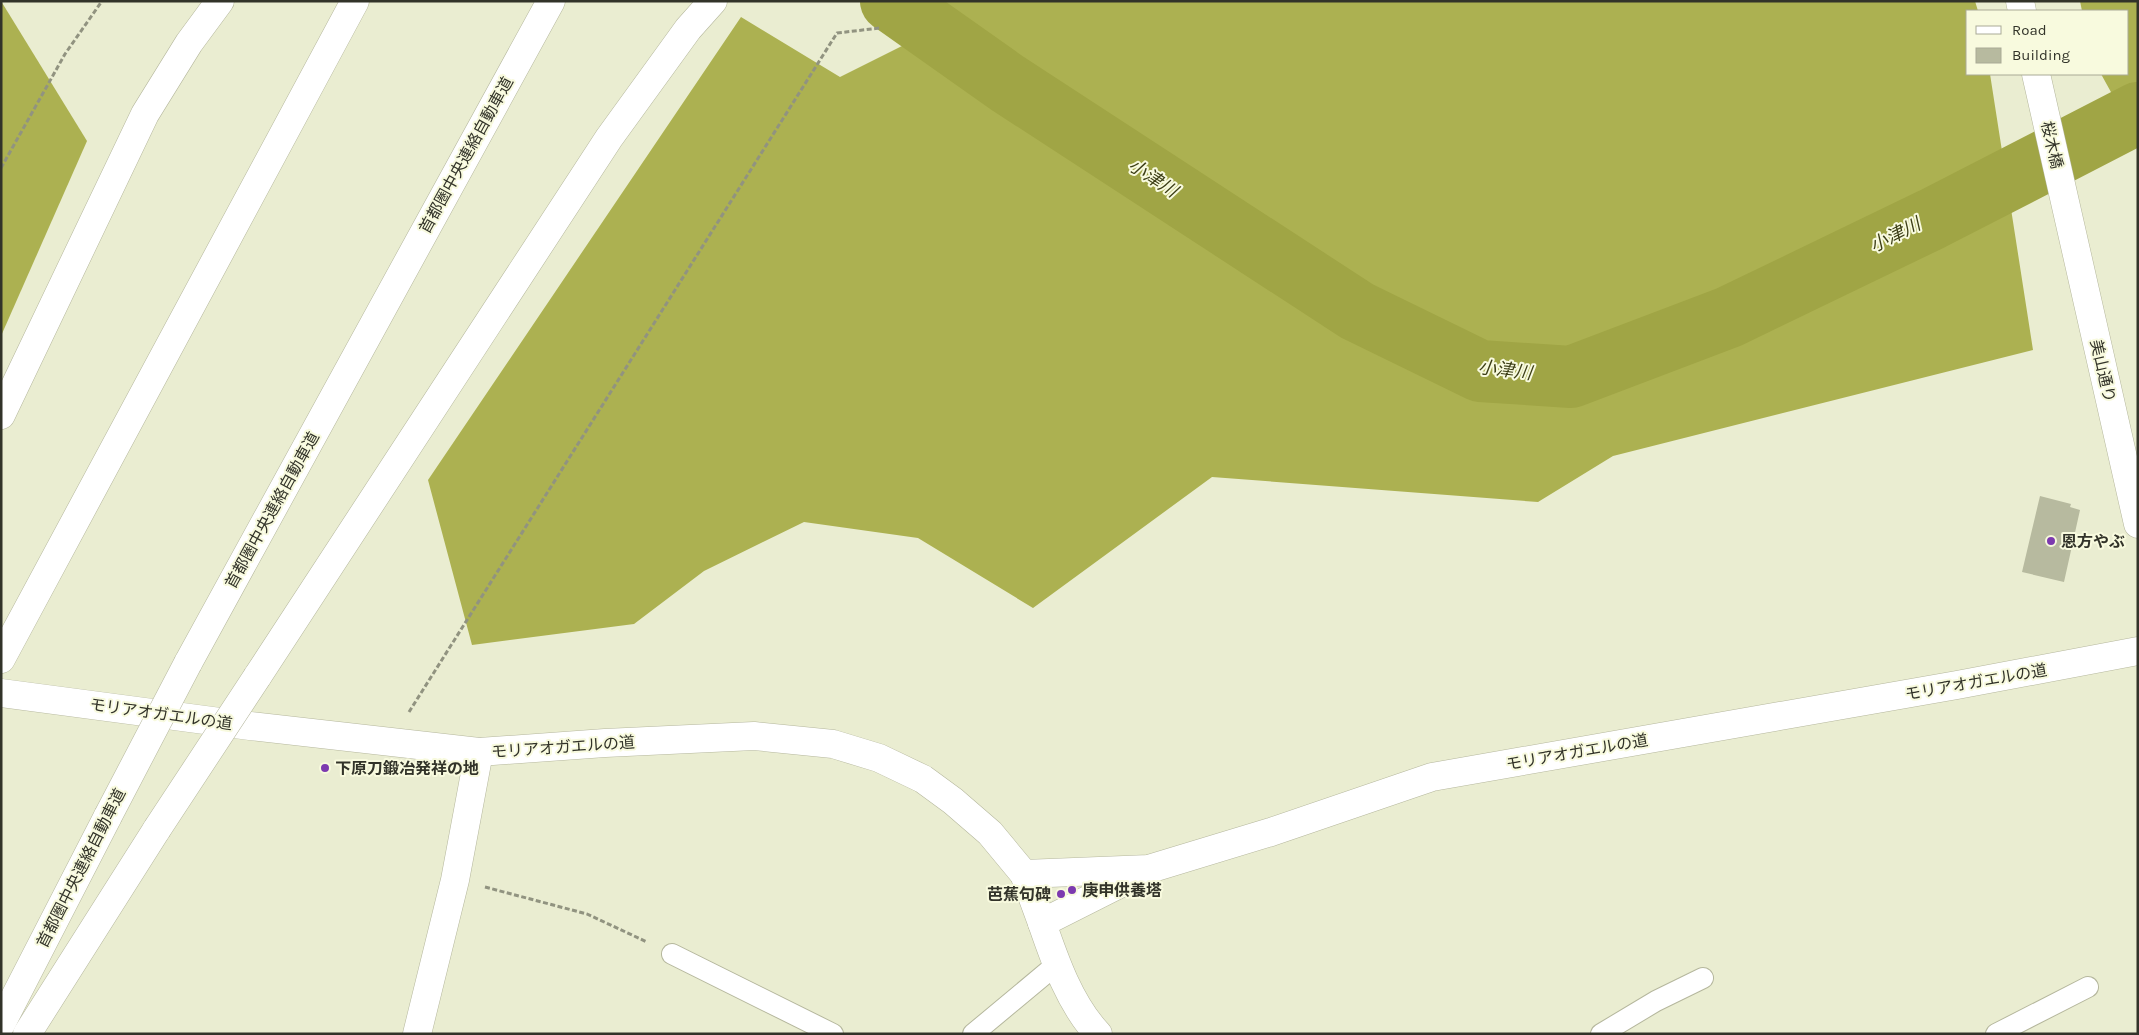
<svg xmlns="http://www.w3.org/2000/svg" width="2139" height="1035" viewBox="0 0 2139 1035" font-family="Karla,'Noto Sans JP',sans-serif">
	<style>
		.forest { fill: #acb151 }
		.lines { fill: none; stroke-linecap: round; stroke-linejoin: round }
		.river { stroke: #a0a545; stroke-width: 62 }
		.building { fill: #b7ba9f }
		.service-casing { stroke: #b5b79d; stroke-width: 22 }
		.minor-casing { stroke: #b5b79d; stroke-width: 29 }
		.tertiary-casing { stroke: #b5b79d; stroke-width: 29 }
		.primary-casing { stroke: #b5b79d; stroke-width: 29 }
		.motorway-casing { stroke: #b5b79d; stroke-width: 29 }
		.path { stroke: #919380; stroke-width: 3; stroke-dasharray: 5 2.5; stroke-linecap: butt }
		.service { stroke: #fff; stroke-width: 20 }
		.minor { stroke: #fff; stroke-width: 28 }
		.tertiary { stroke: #fff; stroke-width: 28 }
		.primary { stroke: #fff; stroke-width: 28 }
		.motorway { stroke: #fff; stroke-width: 28 }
		.motorway-bridge-casing { stroke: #b5b79d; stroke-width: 29; stroke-linecap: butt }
		.motorway-bridge { stroke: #fff; stroke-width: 28 }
		.poi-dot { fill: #7c3aaf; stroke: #f8fade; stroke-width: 2 }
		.labels { text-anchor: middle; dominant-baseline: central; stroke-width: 4; stroke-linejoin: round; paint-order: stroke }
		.street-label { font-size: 16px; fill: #323329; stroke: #f8fade }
		.poi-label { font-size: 16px; font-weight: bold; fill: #323329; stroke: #f8fade; text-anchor: start }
		.water-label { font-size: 18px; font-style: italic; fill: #3c3e16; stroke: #f8fade }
	</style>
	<rect width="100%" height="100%" fill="#eaedd1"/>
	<!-- forest -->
	<g class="forest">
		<polygon points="1,1 87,141 1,336"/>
		<polygon points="926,1 1975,1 1978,11 1968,11 1968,74 1990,74 2033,350 1613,456 1538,502 1212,477 1033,608 918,538 804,522 704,571 634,624 472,645 428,480 741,17 840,77 910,42"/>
		<polygon points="2080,1 2138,1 2138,141 2101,74 2128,74 2128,11 2082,11"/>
	</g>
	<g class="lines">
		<!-- river -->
		<polyline class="river" points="891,1 1007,83 1357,311 1480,371 1571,377 1729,317 1932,219 2138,113"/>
	</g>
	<!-- building -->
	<polygon class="building" points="2040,496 2071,504 2070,507 2080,510 2064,582 2022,572"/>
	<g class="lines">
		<defs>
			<g id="service">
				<polyline points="672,954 833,1034"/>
				<polyline points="973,1034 1057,964"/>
				<polyline points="1601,1034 1656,1001 1703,978"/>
				<polyline points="1996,1034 2088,987"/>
			</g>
			<g id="minor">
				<path d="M1042,923c13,38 28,81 56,111"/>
				<polyline points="417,1034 455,880 479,752"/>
			</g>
			<g id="tertiary">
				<polyline points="1,693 250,726 479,752 605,743 754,736 833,744 879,758 923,779 953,801 990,833 1024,874 1042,923 1149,869"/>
				<polyline points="1024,874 1149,869 1271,832 1432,777 1957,685 2138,651"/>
			</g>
			<g id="primary">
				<polyline points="2020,1 2022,11"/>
				<polyline points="2036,74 2138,524"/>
			</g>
			<g id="motorway">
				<polyline points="1,415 145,114 189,43 220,1"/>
				<polyline points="1,659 355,1"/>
				<polyline points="188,663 551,1"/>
				<polyline points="257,677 609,138 688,29 713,1"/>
				<polyline points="1,1024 108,816"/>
				<polyline points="27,1034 157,829"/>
			</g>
		</defs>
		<!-- service casing -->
		<use href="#service" class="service-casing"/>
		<!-- minor casing -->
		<use href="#minor" class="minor-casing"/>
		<!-- tertiary casing -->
		<use href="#tertiary" class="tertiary-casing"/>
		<!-- primary casing -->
		<use href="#primary" class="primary-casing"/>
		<!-- motorway casing -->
		<use href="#motorway" class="motorway-casing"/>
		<!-- path -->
		<g class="path">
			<polyline points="1,168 65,54 102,1"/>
			<polyline points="409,712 837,33 880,28"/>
			<polyline points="485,887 587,914 647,942"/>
		</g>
		<!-- service -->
		<use href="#service" class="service"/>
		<!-- minor -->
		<use href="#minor" class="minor"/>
		<!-- tertiary -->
		<use href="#tertiary" class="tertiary"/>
		<!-- primary -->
		<use href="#primary" class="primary"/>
		<!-- motorway -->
		<use href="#motorway" class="motorway"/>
		<defs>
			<g id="motorway-bridge">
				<polyline points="108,816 188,663"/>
				<polyline points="157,829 257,677"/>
			</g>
		</defs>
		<!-- motorway-bridge casing -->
		<use href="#motorway-bridge" class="motorway-bridge-casing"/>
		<!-- motorway-bridge -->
		<use href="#motorway-bridge" class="motorway-bridge"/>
	</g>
	<!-- markers -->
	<g class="poi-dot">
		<circle cx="2051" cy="541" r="5"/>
		<circle cx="325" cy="768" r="5"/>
		<circle cx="1072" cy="890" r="5"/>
		<circle cx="1061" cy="894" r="5"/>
	</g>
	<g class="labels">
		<!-- street labels -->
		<g class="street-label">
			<text transform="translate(2052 145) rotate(77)">桜木橋</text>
			<text transform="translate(466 155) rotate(-61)">首都圏中央連絡自動車道</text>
			<text transform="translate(2103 371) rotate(77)">美山通り</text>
			<text transform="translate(272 510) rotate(-61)">首都圏中央連絡自動車道</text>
			<text transform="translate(1976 682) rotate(-10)">モリアオガエルの道</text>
			<text transform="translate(161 714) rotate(8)">モリアオガエルの道</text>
			<text transform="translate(563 747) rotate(-4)">モリアオガエルの道</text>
			<text transform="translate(1577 752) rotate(-10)">モリアオガエルの道</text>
			<text transform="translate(81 868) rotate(-63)">首都圏中央連絡自動車道</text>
		</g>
		<!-- poi labels -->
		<g class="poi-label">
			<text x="2061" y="541">恩方やぶ</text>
			<text x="335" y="768">下原刀鍛冶発祥の地</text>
			<text x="1082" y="890">庚申供養塔</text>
			<text x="1051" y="894" text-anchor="end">芭蕉句碑</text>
		</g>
		<!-- water labels -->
		<g class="water-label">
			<text transform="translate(1153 178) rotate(33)">小津川</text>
			<text transform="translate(1895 235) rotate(-27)">小津川</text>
			<text transform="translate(1505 370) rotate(7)">小津川</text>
		</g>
	</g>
	<!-- border -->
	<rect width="2139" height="1035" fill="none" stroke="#323329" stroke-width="5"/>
	<!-- legend -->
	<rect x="1966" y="10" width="162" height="65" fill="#f8fade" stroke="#a9aa96"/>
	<rect x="1976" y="26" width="25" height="8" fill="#ffffff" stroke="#a9aa96"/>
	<text x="2012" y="35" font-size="15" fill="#323329">Road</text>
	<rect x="1976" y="48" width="25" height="15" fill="#b7ba9f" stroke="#a9aa96"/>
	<text x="2012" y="60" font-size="15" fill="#323329">Building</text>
</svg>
